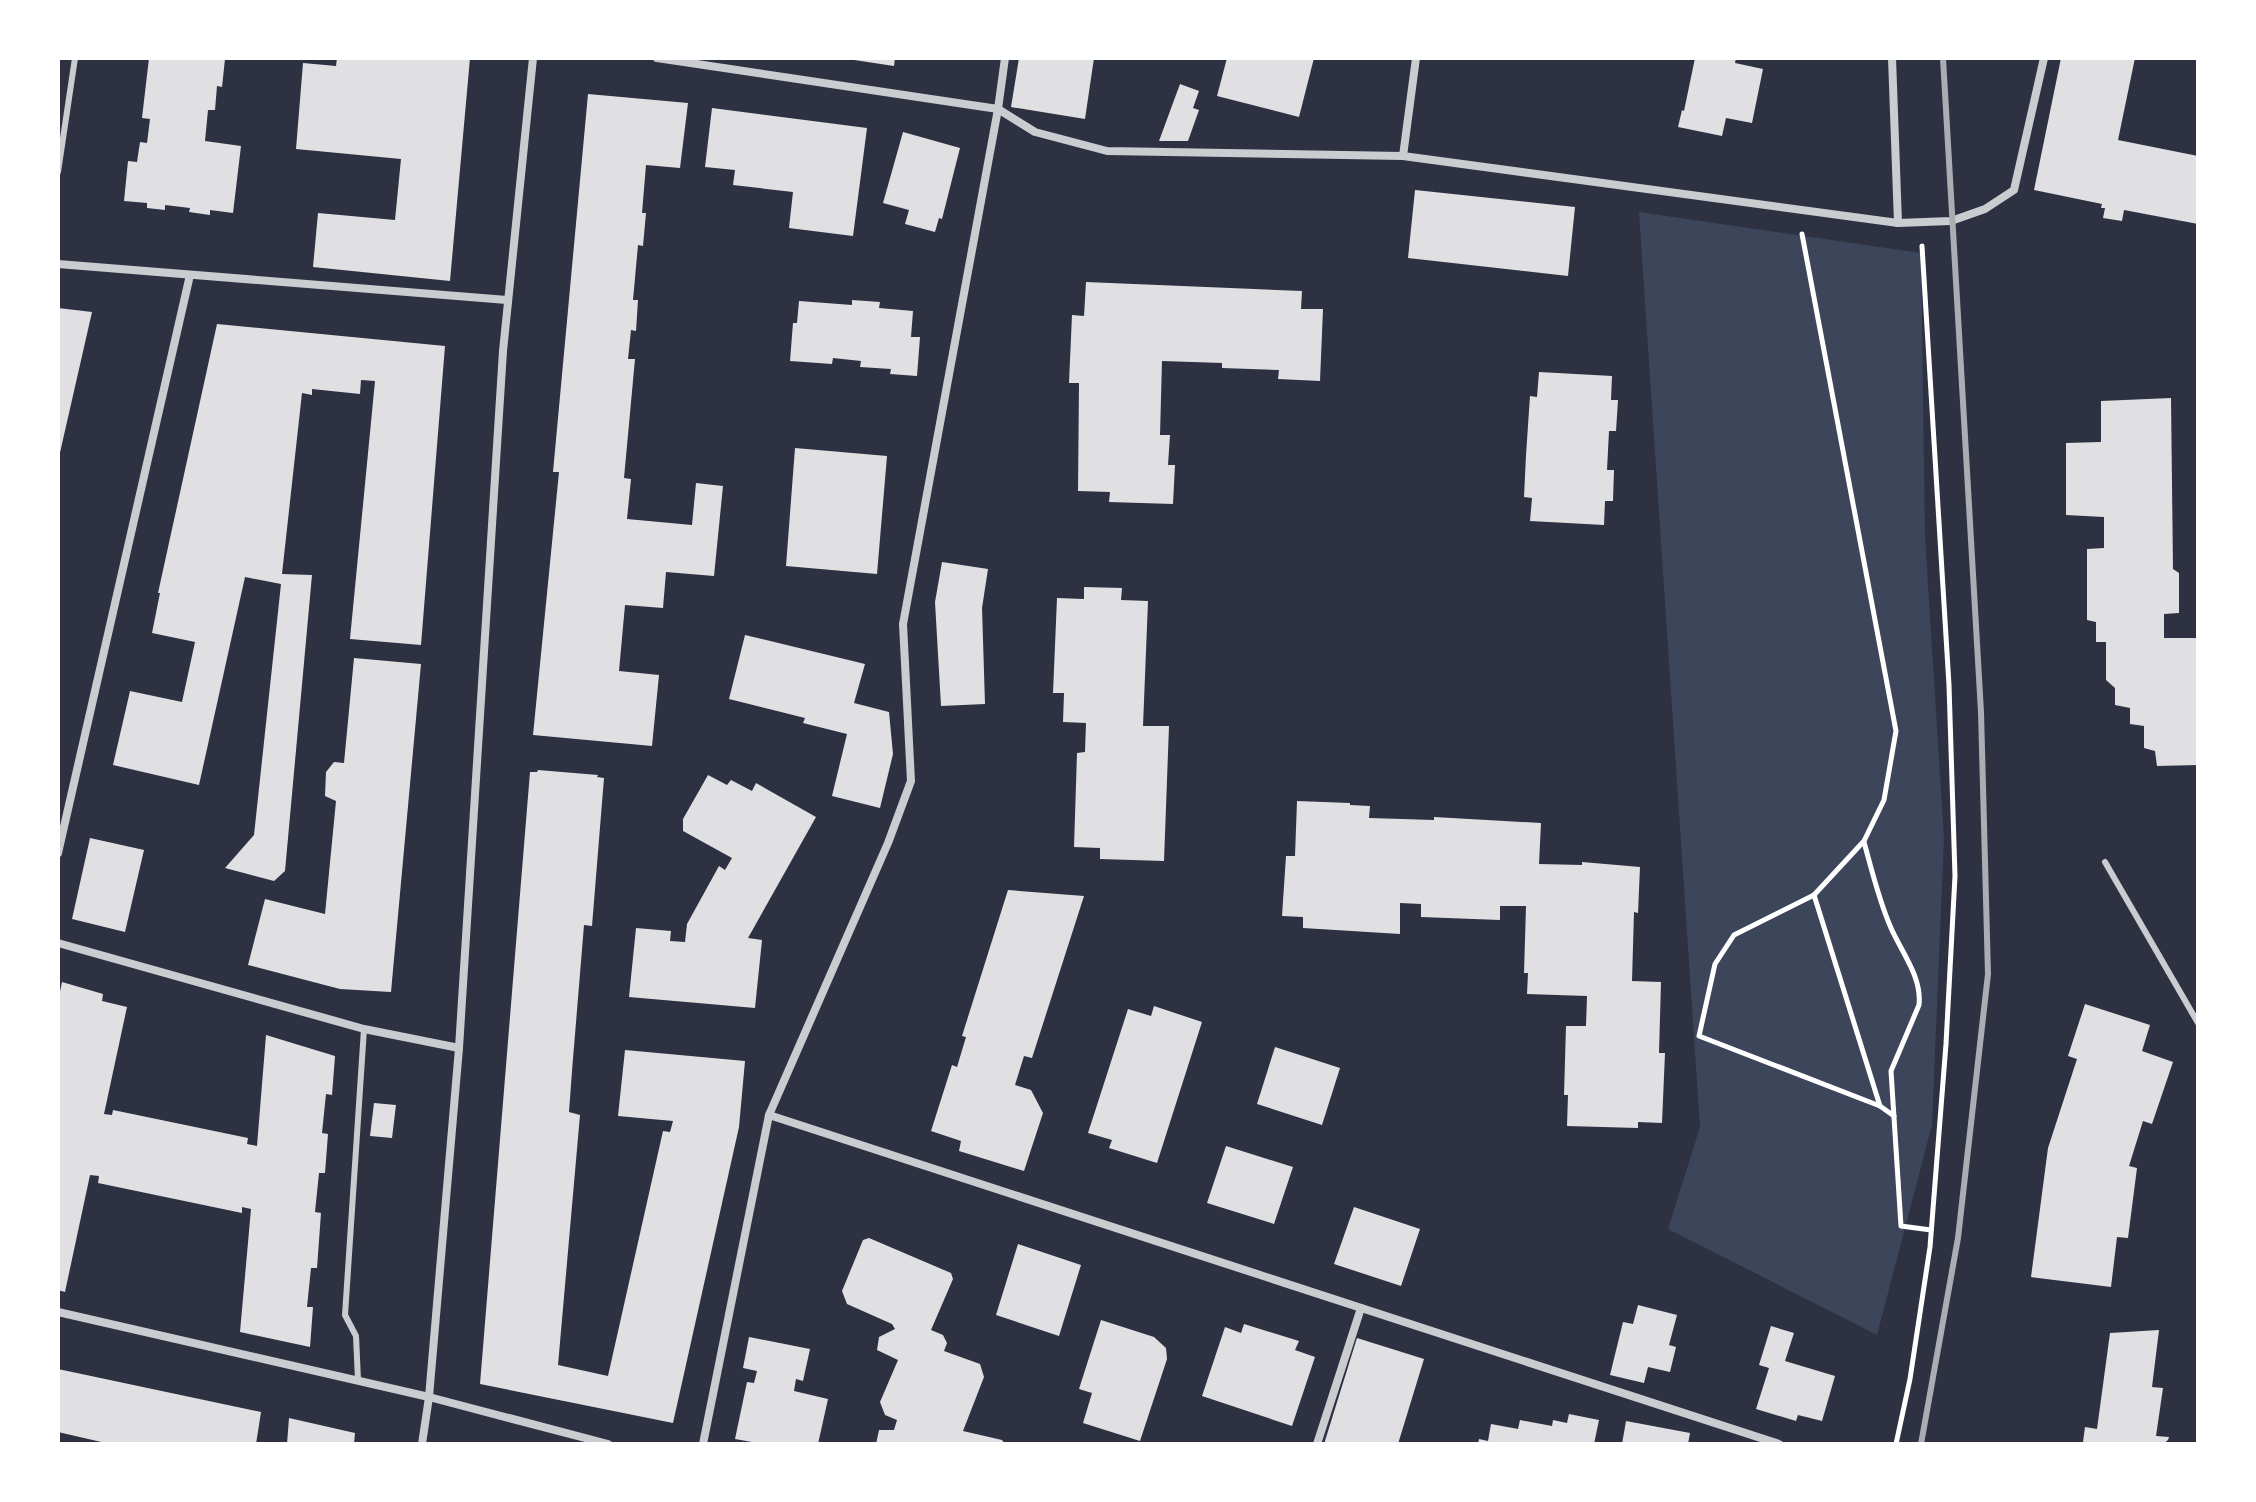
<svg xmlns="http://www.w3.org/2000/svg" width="2256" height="1502" viewBox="0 0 2256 1502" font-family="'PT Sans Narrow',sans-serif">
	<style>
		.green { fill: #3c4559 }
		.building { fill: #e0e0e3 }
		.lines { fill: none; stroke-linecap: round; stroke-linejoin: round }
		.path { stroke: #fff; stroke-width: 5 }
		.service { stroke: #caccd0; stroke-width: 6 }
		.minor { stroke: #caccd0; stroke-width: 8 }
		.rail { stroke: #abadb3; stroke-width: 6 }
	</style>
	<rect width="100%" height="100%" fill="#2d3142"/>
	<!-- green -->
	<polygon class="green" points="1639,212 1921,253 1925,537 1944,839 1932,1125 1877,1335 1668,1229 1700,1127"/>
	<!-- building -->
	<g class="building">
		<polygon points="149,58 225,59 222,87 217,86 215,110 208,110 205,141 241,146 233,213 210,210 210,215 189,212 190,208 165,205 165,210 147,208 147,203 124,201 128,161 137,162 140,142 147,143 150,119 142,118"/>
		<polygon points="337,58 470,58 450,281 313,267 318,213 395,220 401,159 296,149 303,63 336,66"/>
		<polygon points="841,58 895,58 894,66"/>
		<polygon points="1019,58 1094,58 1085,119 1011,107"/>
		<polygon points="1227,58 1314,58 1299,117 1217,96"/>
		<polygon points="1695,58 1736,58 1735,63 1763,69 1752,123 1726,118 1722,136 1678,127 1682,110 1684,111"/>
		<polygon points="2061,58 2135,58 2118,140 2198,156 2198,224 2124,210 2122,221 2103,218 2105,208 2101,208 2102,204 2034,190"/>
		<polygon points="1180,84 1199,91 1193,108 1199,110 1188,141 1159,141"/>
		<polygon points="588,94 688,103 680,168 646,165 642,213 646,213 643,246 638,245 633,300 638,300 636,331 631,330 628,359 635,359 624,478 631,479 627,519 692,525 696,483 723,486 714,576 666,572 663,608 625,605 619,671 659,675 652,746 533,735 559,472 553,472"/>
		<polygon points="712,108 867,128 853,236 789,228 793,192 733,185 735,170 705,167"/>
		<polygon points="903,132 960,148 942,219 939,218 935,232 905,224 909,210 883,203"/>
		<polygon points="1415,190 1575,207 1568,276 1408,258"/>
		<polygon points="1086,282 1302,291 1301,309 1323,309 1320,381 1278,379 1279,370 1222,368 1222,363 1162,361 1160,435 1170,435 1168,465 1175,465 1173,504 1109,502 1110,492 1078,491 1079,383 1069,383 1072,315 1084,316"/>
		<polygon points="852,300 880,302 879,308 913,311 911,337 920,337 917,376 890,374 891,369 860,367 861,361 833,358 832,364 790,361 793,323 797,323 799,301 852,305"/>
		<polygon points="58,308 92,312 59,457 58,456"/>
		<polygon points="217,324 445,346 421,645 350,639 375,381 361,380 360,394 312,389 312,395 302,393 282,574 312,575 285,871 274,881 225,868 254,835 281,584 245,577 199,785 113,765 130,691 182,702 195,642 152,633 160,593 158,593"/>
		<polygon points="1539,372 1612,376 1611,400 1618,400 1616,431 1609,431 1607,470 1614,470 1613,501 1605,501 1604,525 1530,521 1532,498 1524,497 1526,455 1530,396 1537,397"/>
		<polygon points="2171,398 2173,569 2179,573 2179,613 2164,614 2164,638 2198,638 2198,765 2157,766 2155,751 2144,748 2144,726 2130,724 2130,708 2115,705 2115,688 2106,680 2106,642 2096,642 2096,622 2087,620 2087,549 2104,548 2104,517 2066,515 2066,443 2101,442 2101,401"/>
		<polygon points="795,448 887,456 877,574 786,566"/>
		<polygon points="942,562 988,569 982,608 985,704 941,706 935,602"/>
		<polygon points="1084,587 1122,588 1121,600 1148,601 1143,726 1169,726 1164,861 1100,859 1100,848 1074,847 1077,753 1085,752 1086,723 1063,722 1064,693 1053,693 1057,598 1084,599"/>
		<polygon points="745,635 865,664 854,703 889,712 893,754 880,808 832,796 847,734 803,723 805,718 729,699"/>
		<polygon points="354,658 421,664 391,992 340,989 248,965 265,899 325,914 336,801 325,796 326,772 334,762 344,763"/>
		<polygon points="538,770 598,775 597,777 604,778 592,926 584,925 572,1071 569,1112 580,1115 558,1365 608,1376 663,1131 670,1132 673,1121 618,1116 625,1050 745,1061 739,1127 673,1423 480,1384 530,772 537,772"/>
		<polygon points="708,775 727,785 731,780 752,791 756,783 816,817 748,938 762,940 755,1008 629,997 636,928 671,931 670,941 685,942 687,924 719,866 725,870 732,858 683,831 683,819"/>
		<polygon points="1297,801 1350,803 1350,805 1370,806 1369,818 1434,820 1434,817 1541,823 1539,864 1582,865 1582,862 1640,867 1638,913 1634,912 1632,981 1661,982 1659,1053 1665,1053 1662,1123 1638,1122 1638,1128 1567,1126 1568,1095 1564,1095 1566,1026 1586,1026 1587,996 1527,994 1528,973 1524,973 1526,906 1500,906 1500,920 1421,917 1421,904 1400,903 1400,934 1303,928 1303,917 1282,916 1286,856 1295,856"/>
		<polygon points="90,838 144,850 125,932 72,919"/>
		<polygon points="1008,890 1084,896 1032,1058 1024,1056 1015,1085 1031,1090 1043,1113 1024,1171 959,1151 961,1141 931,1131 952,1065 957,1067 966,1037 962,1036"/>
		<polygon points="62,982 103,994 102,1001 127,1007 104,1114 112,1115 113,1110 248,1138 247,1144 257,1146 266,1035 335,1056 332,1095 326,1094 322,1133 328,1134 325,1173 319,1173 315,1212 321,1213 317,1268 311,1268 307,1307 313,1307 310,1347 240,1332 251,1209 242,1207 242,1213 98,1183 99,1176 90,1175 65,1292 58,1290 58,1035 60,1025 58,1025 58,1001"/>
		<polygon points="2085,1004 2150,1025 2142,1051 2173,1062 2152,1124 2143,1121 2129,1166 2137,1168 2128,1238 2117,1237 2111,1287 2031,1277 2048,1148 2077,1059 2068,1056"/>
		<polygon points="1154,1006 1202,1022 1157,1163 1109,1148 1112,1140 1088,1133 1128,1009 1151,1016"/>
		<polygon points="1275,1047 1340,1068 1322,1125 1257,1104"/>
		<polygon points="374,1103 396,1105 392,1138 370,1136"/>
		<polygon points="1226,1146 1293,1167 1274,1224 1207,1203"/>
		<polygon points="1354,1207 1420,1229 1401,1286 1334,1264"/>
		<polygon points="869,1238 951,1273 953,1279 931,1330 943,1335 947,1343 944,1351 980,1364 984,1377 963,1431 1002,1440 1005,1444 876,1444 879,1430 894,1430 897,1420 885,1415 880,1402 898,1360 877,1350 879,1337 895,1329 892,1324 847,1304 842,1291 863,1240"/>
		<polygon points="1018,1244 1081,1265 1059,1336 996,1315"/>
		<polygon points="1638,1305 1677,1315 1669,1345 1676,1347 1670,1372 1648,1367 1644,1383 1610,1375 1623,1322 1633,1324"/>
		<polygon points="1101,1320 1154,1337 1166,1348 1167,1359 1140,1441 1083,1423 1092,1393 1079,1389"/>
		<polygon points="1244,1324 1299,1341 1295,1350 1315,1357 1292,1426 1202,1396 1225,1327 1241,1333"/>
		<polygon points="1771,1326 1794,1333 1785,1361 1835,1376 1822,1421 1798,1415 1796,1421 1756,1409 1769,1368 1759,1365"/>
		<polygon points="2159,1330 2152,1387 2163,1388 2156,1436 2169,1437 2168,1440 2163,1444 2085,1444 2083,1442 2085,1427 2097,1429 2110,1333"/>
		<polygon points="749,1337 810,1349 803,1381 796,1379 794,1391 828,1399 818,1444 763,1444 735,1439 747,1382 754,1383 757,1371 743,1368"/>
		<polygon points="1357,1338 1424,1359 1398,1444 1324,1444"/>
		<polygon points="58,1369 261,1412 256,1444 110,1444 58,1432"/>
		<polygon points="1569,1414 1599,1420 1594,1444 1478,1444 1479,1439 1488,1441 1491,1424 1518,1429 1520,1420 1552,1426 1553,1420 1567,1423"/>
		<polygon points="289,1418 355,1433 354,1444 287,1444"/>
		<polygon points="1626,1421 1690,1433 1688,1444 1622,1444"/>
	</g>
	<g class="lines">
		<!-- path -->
		<g class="path">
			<polyline points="1802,234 1896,731 1884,800 1864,841 1814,895 1734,935 1715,964 1699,1036 1880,1106"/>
			<path d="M1864,842c8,29 15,59 27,86 11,25 31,49 28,77l-28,66 10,155 30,4"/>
			<polyline points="1814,895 1880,1106 1894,1116"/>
			<polyline points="1896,1444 1910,1379 1930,1247 1946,1044 1955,876 1949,685 1922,246"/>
		</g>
		<!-- service -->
		<g class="service">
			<polyline points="58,172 75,58"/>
			<polyline points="2105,862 2198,1023"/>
			<polyline points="358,1380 356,1336 345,1315 364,1029"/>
		</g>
		<!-- minor -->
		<g class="minor">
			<polyline points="657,58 998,109 1035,132 1107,151 1403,156 1898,223 1951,221 1985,209 2014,190 2044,58"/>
			<polyline points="1892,58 1898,223"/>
			<polyline points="1403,156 1416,58"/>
			<polyline points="58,264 507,300"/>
			<polyline points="58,853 190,275"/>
			<polyline points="58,943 364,1029 459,1048"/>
			<polyline points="769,1115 1779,1444"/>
			<polyline points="58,1312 429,1397 608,1444"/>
			<polyline points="422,1444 429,1397 459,1048 503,351 533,58"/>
			<polyline points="703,1444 769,1115 888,843 911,781 903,624 998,109 1005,58"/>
			<polyline points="1317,1444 1361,1308"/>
		</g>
		<!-- rail -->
		<polyline class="rail" points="1921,1444 1958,1238 1988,974 1981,712 1943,58"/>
	</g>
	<!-- border -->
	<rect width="2256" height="1502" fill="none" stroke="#ffffff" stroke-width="120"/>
</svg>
